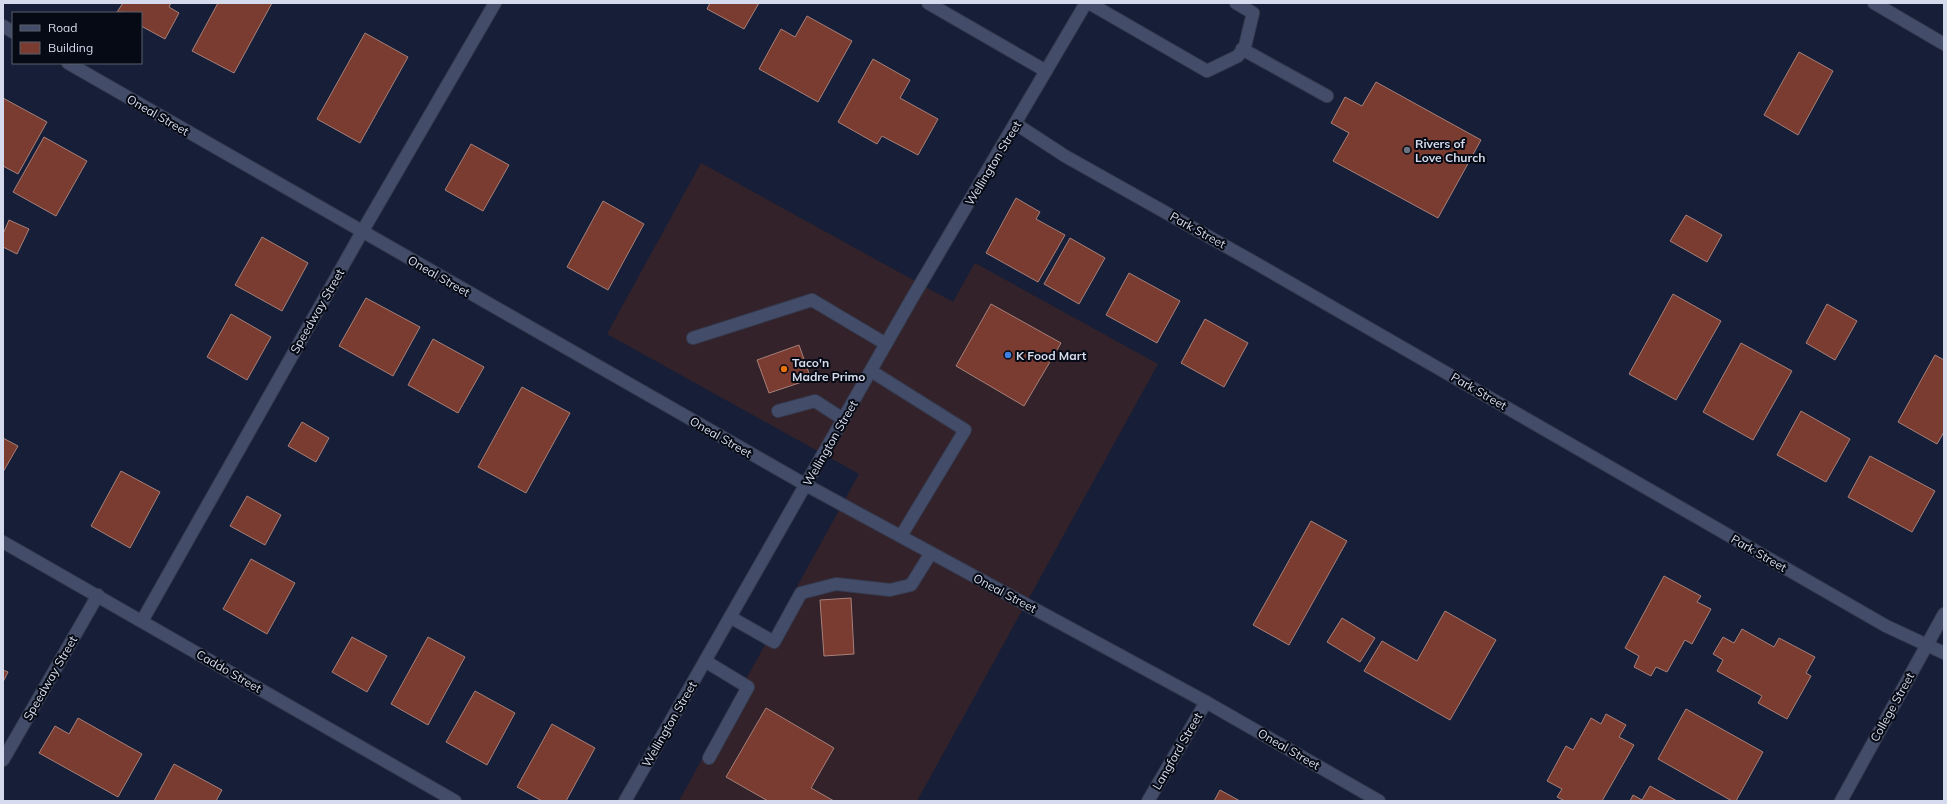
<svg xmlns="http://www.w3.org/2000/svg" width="1947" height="804" viewBox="0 0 1947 804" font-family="Mulish,sans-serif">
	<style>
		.commercial { fill: #33222a }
		.building { fill: #7a3b31; stroke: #a68079 }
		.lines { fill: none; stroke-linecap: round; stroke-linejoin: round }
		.minor-casing { stroke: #363b4f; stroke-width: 14 }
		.minor { stroke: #434d69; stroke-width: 12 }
		.worship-dot { fill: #6b7280; stroke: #060a14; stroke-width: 1.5 }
		.shop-dot { fill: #3f7fe0; stroke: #060a14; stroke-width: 1.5 }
		.food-dot { fill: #e8710a; stroke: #060a14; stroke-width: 1.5 }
		.labels { text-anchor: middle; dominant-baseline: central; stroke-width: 4; stroke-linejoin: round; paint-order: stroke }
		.street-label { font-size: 12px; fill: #d5dbec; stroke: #060a14 }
		.poi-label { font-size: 12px; font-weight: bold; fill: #d5dbec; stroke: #060a14; text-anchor: start }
	</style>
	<rect width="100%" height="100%" fill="#171f38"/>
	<!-- commercial -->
	<polygon class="commercial" points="701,163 953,302 975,263 1158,364 917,801 679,801 859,474 607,334"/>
	<!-- building -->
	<g class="building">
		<polygon points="123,3 171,3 169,7 179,13 165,39 141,26 141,13 117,12"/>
		<polygon points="218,3 272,3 234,73 192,51"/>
		<polygon points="710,3 759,3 744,29 707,9"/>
		<polygon points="807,16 852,41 818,102 759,69 781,29 795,37"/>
		<polygon points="365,33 408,57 360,143 317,119"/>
		<polygon points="1799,52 1833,71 1798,135 1764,115"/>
		<polygon points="873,59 910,80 900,98 938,119 918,155 882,136 877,144 838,122"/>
		<polygon points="1376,82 1481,140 1438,218 1333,161 1349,133 1331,123 1345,97 1362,106"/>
		<polygon points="3,98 47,122 18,174 3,166"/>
		<polygon points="44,137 87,161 56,216 13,192"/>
		<polygon points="471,144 509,165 483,211 445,190"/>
		<polygon points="1016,198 1040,212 1036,219 1065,235 1038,282 986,253"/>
		<polygon points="603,201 644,224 608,290 567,267"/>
		<polygon points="1686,215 1722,235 1707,262 1670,241"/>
		<polygon points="9,220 29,229 17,254 3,247 3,234"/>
		<polygon points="262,237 308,263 282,311 235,285"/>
		<polygon points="1070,238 1105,258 1079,304 1044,284"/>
		<polygon points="1129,273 1180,301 1157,343 1106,315"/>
		<polygon points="1673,294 1721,321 1676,400 1629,374"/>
		<polygon points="366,298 420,327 393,376 339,346"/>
		<polygon points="991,304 1061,343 1024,406 956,366"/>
		<polygon points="1827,304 1857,321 1835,360 1806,343"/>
		<polygon points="231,314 271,337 247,380 207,357"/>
		<polygon points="1205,319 1248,343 1224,387 1181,363"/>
		<polygon points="433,339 484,367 458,413 408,385"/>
		<polygon points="1741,343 1792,371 1753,440 1703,412"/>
		<polygon points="799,345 811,379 769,393 757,360"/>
		<polygon points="1935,355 1944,360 1944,432 1937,444 1898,422"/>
		<polygon points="522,387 570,413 526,493 478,467"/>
		<polygon points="1801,411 1850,439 1826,482 1777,455"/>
		<polygon points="302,422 329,438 316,462 288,446"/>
		<polygon points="3,438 18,446 3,472"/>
		<polygon points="1870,456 1935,491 1912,532 1848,497"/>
		<polygon points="121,471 160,492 130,548 91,526"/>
		<polygon points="247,496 281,515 265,545 230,526"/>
		<polygon points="1311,521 1347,541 1289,645 1253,625"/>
		<polygon points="251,559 295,583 267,634 223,609"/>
		<polygon points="1664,576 1701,596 1697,602 1711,609 1692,644 1685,640 1667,672 1656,667 1651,676 1634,667 1639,656 1625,648"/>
		<polygon points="851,598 854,654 824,656 820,600"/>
		<polygon points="1445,611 1496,640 1450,720 1364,671 1382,641 1417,661"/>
		<polygon points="1342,618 1375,638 1360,662 1327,642"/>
		<polygon points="1742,629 1774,647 1779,638 1815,657 1806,673 1811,676 1787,719 1758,703 1762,696 1717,671 1723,660 1713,654 1723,637 1734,643"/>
		<polygon points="352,637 387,656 367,692 332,672"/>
		<polygon points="428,637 465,657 428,725 391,704"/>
		<polygon points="3,670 8,672 3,682"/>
		<polygon points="475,691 515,713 487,765 446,742"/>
		<polygon points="766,708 834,748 811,788 834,801 768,801 726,777"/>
		<polygon points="1686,709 1763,752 1736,801 1732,801 1658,759"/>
		<polygon points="1606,714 1626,725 1619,737 1634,745 1602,801 1565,801 1557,797 1562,789 1547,781 1566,746 1573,750 1591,718 1601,724"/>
		<polygon points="78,718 142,754 118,797 39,753 55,726 69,734"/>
		<polygon points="552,724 595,748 566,801 542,801 517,787"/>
		<polygon points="174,764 222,790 216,801 154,801"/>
		<polygon points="1650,786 1677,801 1630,801 1633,795 1642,800"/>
		<polygon points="1220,790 1240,801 1214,801"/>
	</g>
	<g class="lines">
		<defs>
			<g id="minor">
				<polyline points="928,3 1046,71"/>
				<polyline points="1089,3 1207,71 1238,56 1245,46 1253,13 1236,3"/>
				<polyline points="1874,3 1944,44"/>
				<polyline points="3,26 13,32"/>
				<polyline points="1242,49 1327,96"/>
				<polyline points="68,63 806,485 1206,702 1379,801"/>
				<polyline points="1016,124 1065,156 1252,261 1886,626 1944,653"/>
				<polyline points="693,338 812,300 886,344"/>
				<polyline points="871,371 965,430 901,536"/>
				<polyline points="778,411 815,401 843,419"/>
				<polyline points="3,542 455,801"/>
				<polyline points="730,617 774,642 801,593 836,584 890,590 911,585 931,553"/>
				<polyline points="142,621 362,232 495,3"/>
				<polyline points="705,661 748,687 709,758"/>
				<polyline points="3,760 98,595"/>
				<polyline points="625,801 911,300 1086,3"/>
				<polyline points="1148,801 1206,702"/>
				<polyline points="1841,801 1944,614"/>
			</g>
		</defs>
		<!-- minor casing -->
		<use href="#minor" class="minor-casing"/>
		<!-- minor -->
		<use href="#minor" class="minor"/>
	</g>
	<!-- markers -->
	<circle class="worship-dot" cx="1407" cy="150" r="4"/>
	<circle class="shop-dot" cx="1008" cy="355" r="4"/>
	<circle class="food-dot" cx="784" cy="369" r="4"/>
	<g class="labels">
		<!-- street labels -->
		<g class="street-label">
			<text transform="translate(158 115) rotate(30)">Oneal Street</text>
			<text transform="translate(993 163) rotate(-59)">Wellington Street</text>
			<text transform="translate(1198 230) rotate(29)">Park Street</text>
			<text transform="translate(439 276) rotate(30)">Oneal Street</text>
			<text transform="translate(317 311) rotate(-60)">Speedway Street</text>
			<text transform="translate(1479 391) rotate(30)">Park Street</text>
			<text transform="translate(721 437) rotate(30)">Oneal Street</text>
			<text transform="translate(830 443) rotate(-60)">Wellington Street</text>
			<text transform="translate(1759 553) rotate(30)">Park Street</text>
			<text transform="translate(1005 593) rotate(28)">Oneal Street</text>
			<text transform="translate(229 671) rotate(30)">Caddo Street</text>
			<text transform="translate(50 678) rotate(-60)">Speedway Street</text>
			<text transform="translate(1892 707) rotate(-61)">College Street</text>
			<text transform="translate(669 724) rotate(-60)">Wellington Street</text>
			<text transform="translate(1289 749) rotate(30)">Oneal Street</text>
			<text transform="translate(1177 751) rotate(-60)">Langford Street</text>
		</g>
		<!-- poi labels -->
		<g class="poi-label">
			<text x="1415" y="143">Rivers of<tspan x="1415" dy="14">Love Church</tspan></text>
			<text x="1016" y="355">K Food Mart</text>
			<text x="792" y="362">Taco'n<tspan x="792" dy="14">Madre Primo</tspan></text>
		</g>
	</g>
	<!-- border -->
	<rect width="1947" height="804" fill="none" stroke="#d5dbec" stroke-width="8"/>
	<!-- legend -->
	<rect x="12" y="12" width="130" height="52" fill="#060a14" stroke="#595e6a"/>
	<rect x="20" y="25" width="20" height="6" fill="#434d69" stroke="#595e6a"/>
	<text x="48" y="32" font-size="12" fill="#d5dbec">Road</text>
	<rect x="20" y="42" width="20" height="12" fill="#7a3b31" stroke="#595e6a"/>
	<text x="48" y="52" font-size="12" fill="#d5dbec">Building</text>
</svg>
